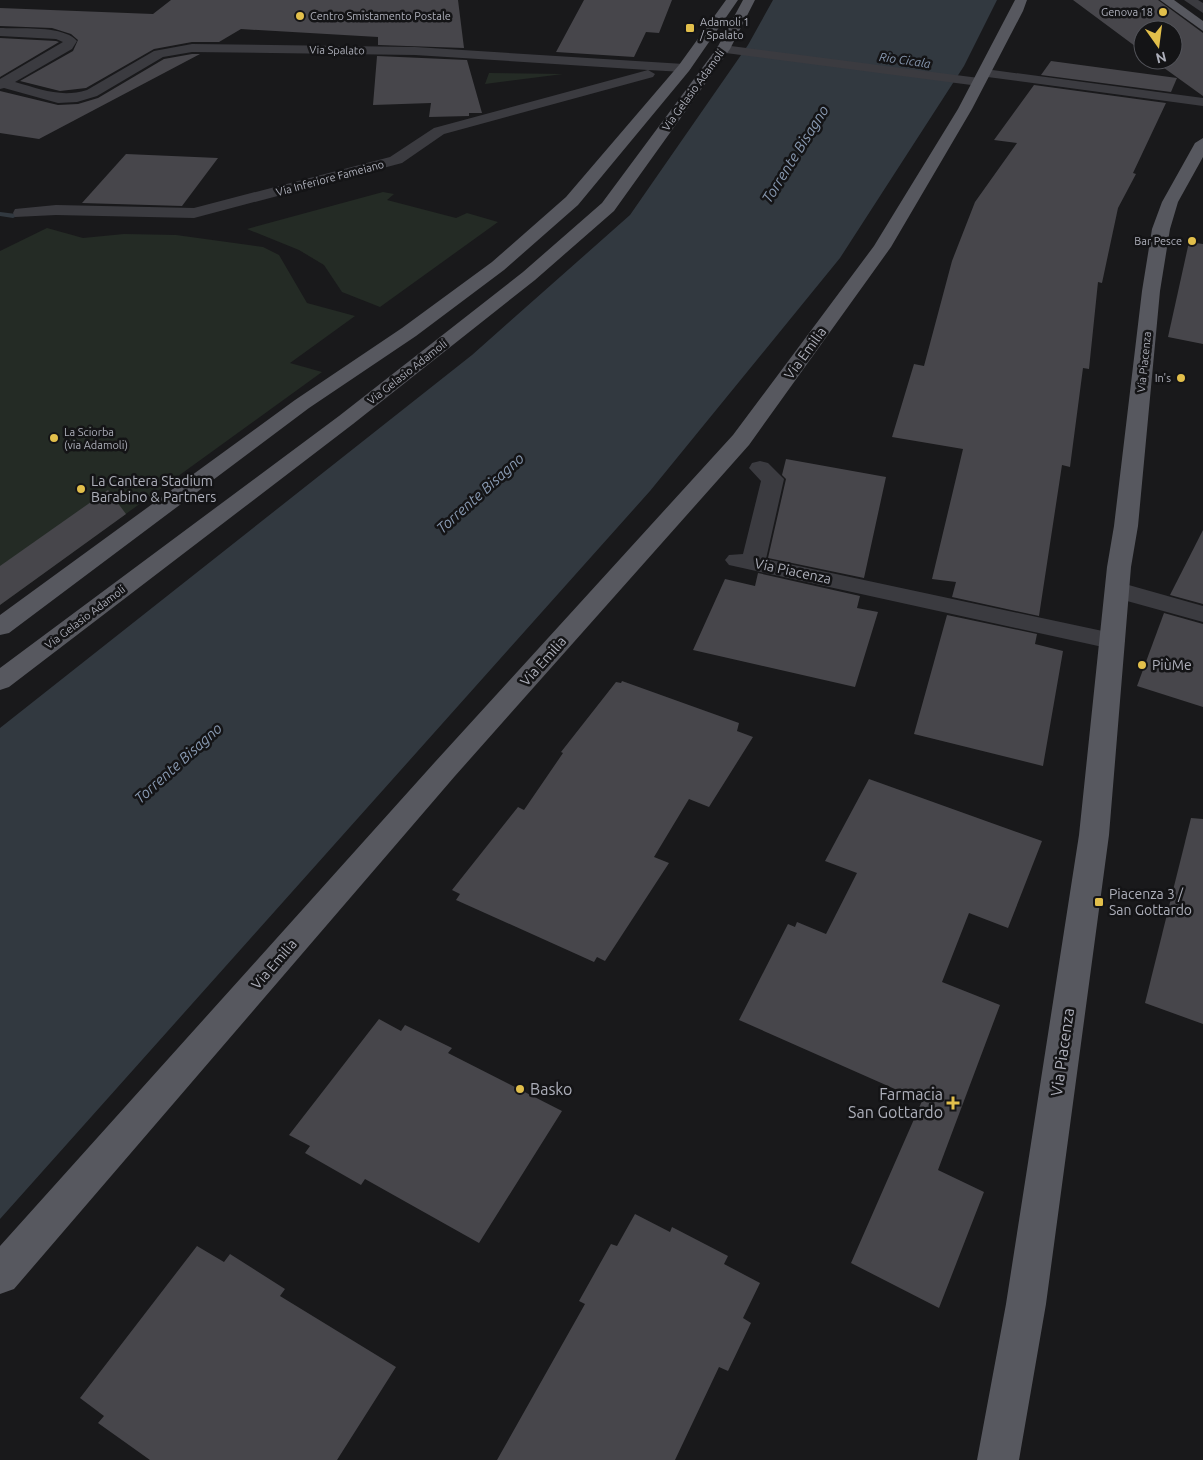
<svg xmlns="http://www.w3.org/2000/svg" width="1203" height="1460" viewBox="0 0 1203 1460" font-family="Ubuntu,sans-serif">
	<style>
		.green { fill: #242b25 }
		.water { fill: #323940 }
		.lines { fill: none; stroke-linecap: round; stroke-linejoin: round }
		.stream { fill: #323940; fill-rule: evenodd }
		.building { fill: #47464b }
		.minor { fill: #3b3b40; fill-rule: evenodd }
		.major { fill: #57585f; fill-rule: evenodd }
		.poi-dot { fill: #e2bf4b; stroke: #141416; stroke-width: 2 }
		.labels { text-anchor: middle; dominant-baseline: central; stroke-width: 5; stroke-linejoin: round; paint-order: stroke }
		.far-poi-label { font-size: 11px; fill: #adafba; stroke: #141416; text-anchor: end }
		.far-street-label { font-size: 11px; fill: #adafba; stroke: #141416 }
		.far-water-label { font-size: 12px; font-style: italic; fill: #8899b1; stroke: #141416 }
		.street-label { font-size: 14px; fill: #adafba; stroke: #141416 }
		.poi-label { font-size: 14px; fill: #adafba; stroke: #141416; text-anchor: start }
		.water-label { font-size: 15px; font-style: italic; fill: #8899b1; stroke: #141416 }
		.near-street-label { font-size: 16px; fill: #adafba; stroke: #141416 }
		.near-poi-label { font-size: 16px; fill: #adafba; stroke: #141416; text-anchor: start }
	</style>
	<rect width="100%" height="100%" fill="#19191b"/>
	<!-- green -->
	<g class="green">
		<polygon points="489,73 563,74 485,84"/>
		<polygon points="383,192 394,194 387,200 456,218 467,213 498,222 380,307 342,292 324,265 299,250 247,229"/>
		<polygon points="47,228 83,238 124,234 176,235 263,247 279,255 307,303 355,316 290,363 322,372 0,605 0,251"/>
	</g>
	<!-- water -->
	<polygon class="water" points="773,0 997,0 964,66 840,258 650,491 0,1219 0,728 472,355 630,215 748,45"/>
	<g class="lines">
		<!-- stream -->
		<polygon class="stream" points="0,212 16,214 17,216 13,218 0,216"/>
	</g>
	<!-- building -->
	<g class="building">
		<polygon points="171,0 458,0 464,48 378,45 378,37 241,29 219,42 192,42 154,49 86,88 60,91 20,81 73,51 78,40 71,34 52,28 0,26 0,8 153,14"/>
		<polygon points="584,0 672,0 659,33 646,32 634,57 556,52"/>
		<polygon points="1073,0 1158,0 1203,33 1203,96 1153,60 1173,60 1173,30 1143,30 1143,52"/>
		<polygon points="0,38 56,41 59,42 0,77"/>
		<polygon points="192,54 200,54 39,139 0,133 0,91 58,105 78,104 98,98 164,59"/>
		<polygon points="377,56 467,60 482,113 469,113 469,116 429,117 431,103 373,105"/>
		<polygon points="1051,61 1177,78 1171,92 1041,75"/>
		<polygon points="1034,85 1166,103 1133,173 1136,174 1118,208 1102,283 1098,282 1089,369 1083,368 1070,467 1062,465 1039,616 952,597 956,582 932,579 963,449 892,437 914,364 924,366 952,261 975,202 1017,143 994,140"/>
		<polygon points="126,154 218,158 182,206 82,203"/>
		<polygon points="1189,242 1203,244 1203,344 1168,337"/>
		<polygon points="786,459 886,477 864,578 768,558 786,479 782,475"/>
		<polygon points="108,490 126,514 0,605 0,566"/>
		<polygon points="1203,530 1203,604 1170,595"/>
		<polygon points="758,573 860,596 857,608 878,612 855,687 693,650 725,579 755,586"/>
		<polygon points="1164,613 1203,624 1203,707 1137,686"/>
		<polygon points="947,615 1037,634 1035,644 1063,651 1043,766 914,734"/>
		<polygon points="622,681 739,723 737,731 753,737 709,807 689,799 654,857 669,863 605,961 597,957 594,962 456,900 460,894 452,890 518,807 524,810 563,753 561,752 616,682 621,683"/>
		<polygon points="869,779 1042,841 1008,928 969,913 942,982 1000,1005 938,1170 984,1192 939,1308 851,1263 922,1101 739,1020 788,924 795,927 797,922 826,934 857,873 825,861"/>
		<polygon points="1191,818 1203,819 1203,1024 1145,1003"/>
		<polygon points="379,1019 401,1031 405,1025 452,1048 448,1053 562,1111 479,1243 365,1179 361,1185 305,1153 310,1146 289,1135"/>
		<polygon points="635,1214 670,1232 672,1227 728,1256 724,1264 760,1283 743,1318 751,1323 728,1371 719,1367 675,1460 497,1460 585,1304 579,1301 611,1244 617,1246"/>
		<polygon points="197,1246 224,1262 230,1254 285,1289 280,1296 396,1367 337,1460 150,1460 98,1423 104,1416 80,1398"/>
	</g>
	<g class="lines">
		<!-- minor -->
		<g class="minor">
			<polygon points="1184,0 1198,0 1203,3 1203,13"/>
			<path d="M0,28c19,1 64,-3 77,13l-5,8 -57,33c25,7 46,16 72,8l67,-39 38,-7 223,3 269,17 7,4 -7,4 -36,-2 7,4 -2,3 -209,57 -42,29 -208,55 -138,-3 -41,2 -2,-4 2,-4 41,-4 138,3 196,-51 44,-29 214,-58 -233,-15 -223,-3 -29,5 -66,39 -20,6 -19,1 -54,-15 -4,1v-10l63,-37 -7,-3 -56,-3z"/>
			<polygon points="723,45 979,78 986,82 979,86 718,52 716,49 718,46"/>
			<polygon points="985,69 1203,98 1203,106 980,76 978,73"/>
			<polygon points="760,461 768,463 784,479 766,559 1112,633 1121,635 1125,641 1121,647 1112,649 729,565 725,560 729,555 743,554 761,481 749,468 752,463"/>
			<polygon points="1118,582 1203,606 1203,622 1109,596 1106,590 1109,584"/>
		</g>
		<!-- major -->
		<g class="major">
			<polygon points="726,0 738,0 689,71 578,205 504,270 416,336 309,408 9,633 0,635 0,615 295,400 402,328 492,262 566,197 679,65"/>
			<polygon points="743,0 755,0 730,49 614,211 535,280 353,424 9,687 0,690 0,668 339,416 523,272 602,203 717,48"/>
			<polygon points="1015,0 1027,0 1023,11 972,109 891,247 749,445 455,776 14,1289 0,1294 0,1246 435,762 733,435 874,246 958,109"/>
			<polygon points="1160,0 1174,0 1203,21 1203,31"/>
			<polygon points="1203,138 1203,157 1178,202 1170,229 1160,291 1138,526 1131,567 1109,835 1046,1304 1019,1460 977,1460 1006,1304 1079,835 1107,567 1114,526 1142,291 1152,229 1162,202 1195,143"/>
		</g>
	</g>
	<!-- markers -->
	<g class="poi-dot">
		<circle cx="1163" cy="12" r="5"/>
		<circle cx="300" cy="16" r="5"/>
		<rect x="685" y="23" width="10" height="10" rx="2.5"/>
		<circle cx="1192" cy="241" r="5"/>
		<circle cx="1181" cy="378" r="5"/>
		<circle cx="54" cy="438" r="5"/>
		<circle cx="81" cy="489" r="5"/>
		<circle cx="1142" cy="665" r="5"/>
		<rect x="1094" y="897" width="10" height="10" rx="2.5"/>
		<circle cx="520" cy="1089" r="5"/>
		<path d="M950.5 1095.5h5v5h5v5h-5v5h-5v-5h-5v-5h5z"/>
	</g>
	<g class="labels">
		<!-- far-poi labels -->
		<g class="far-poi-label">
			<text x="1153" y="12">Genova 18</text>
			<text x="310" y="16" text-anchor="start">Centro Smistamento Postale</text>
			<text x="700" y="22" text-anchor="start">Adamoli 1<tspan x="700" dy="13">/ Spalato</tspan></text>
			<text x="1182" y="241">Bar Pesce</text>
			<text x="1171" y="378">In's</text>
			<text x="64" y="432" text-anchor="start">La Sciorba<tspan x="64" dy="13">(via Adamoli)</tspan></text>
		</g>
		<!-- far-street labels -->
		<g class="far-street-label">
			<text transform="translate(337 50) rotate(1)">Via Spalato</text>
			<text transform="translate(693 90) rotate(-54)">Via Gelasio Adamoli</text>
			<text transform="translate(330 178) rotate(-15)">Via Inferiore Fameiano</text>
			<text transform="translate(1144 362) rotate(-84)">Via Piacenza</text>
			<text transform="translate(407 372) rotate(-38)">Via Gelasio Adamoli</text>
			<text transform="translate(85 617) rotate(-37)">Via Gelasio Adamoli</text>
		</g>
		<!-- far-water labels -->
		<g class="far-water-label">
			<text transform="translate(905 60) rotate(8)">Rio Cicala</text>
		</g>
		<!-- street labels -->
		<g class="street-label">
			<text transform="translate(805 353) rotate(-54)">Via Emilia</text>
			<text transform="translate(793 571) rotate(12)">Via Piacenza</text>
			<text transform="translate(543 661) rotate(-48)">Via Emilia</text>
			<text transform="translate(274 964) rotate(-49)">Via Emilia</text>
		</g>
		<!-- poi labels -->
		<g class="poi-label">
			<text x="91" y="481">La Cantera Stadium<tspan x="91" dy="16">Barabino &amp; Partners</tspan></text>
			<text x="1152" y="665">PiùMe</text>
			<text x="1109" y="894">Piacenza 3 /<tspan x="1109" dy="16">San Gottardo</tspan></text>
		</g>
		<!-- water labels -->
		<g class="water-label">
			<text transform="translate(795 154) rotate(-58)">Torrente Bisagno</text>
			<text transform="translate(480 493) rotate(-42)">Torrente Bisagno</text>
			<text transform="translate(178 763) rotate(-42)">Torrente Bisagno</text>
		</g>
		<!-- near-street labels -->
		<g class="near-street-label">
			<text transform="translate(1062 1052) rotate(-82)">Via Piacenza</text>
		</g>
		<!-- near-poi labels -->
		<g class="near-poi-label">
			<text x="530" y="1089">Basko</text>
			<text x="943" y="1094" text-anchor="end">Farmacia<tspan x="943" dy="18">San Gottardo</tspan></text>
		</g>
	</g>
	<!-- north arrow -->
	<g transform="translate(1158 45) rotate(166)"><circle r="24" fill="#141416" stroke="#515258"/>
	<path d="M0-4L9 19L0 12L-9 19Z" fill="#e2bf4b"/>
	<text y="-8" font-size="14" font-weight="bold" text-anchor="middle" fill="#adafba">N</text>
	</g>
</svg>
